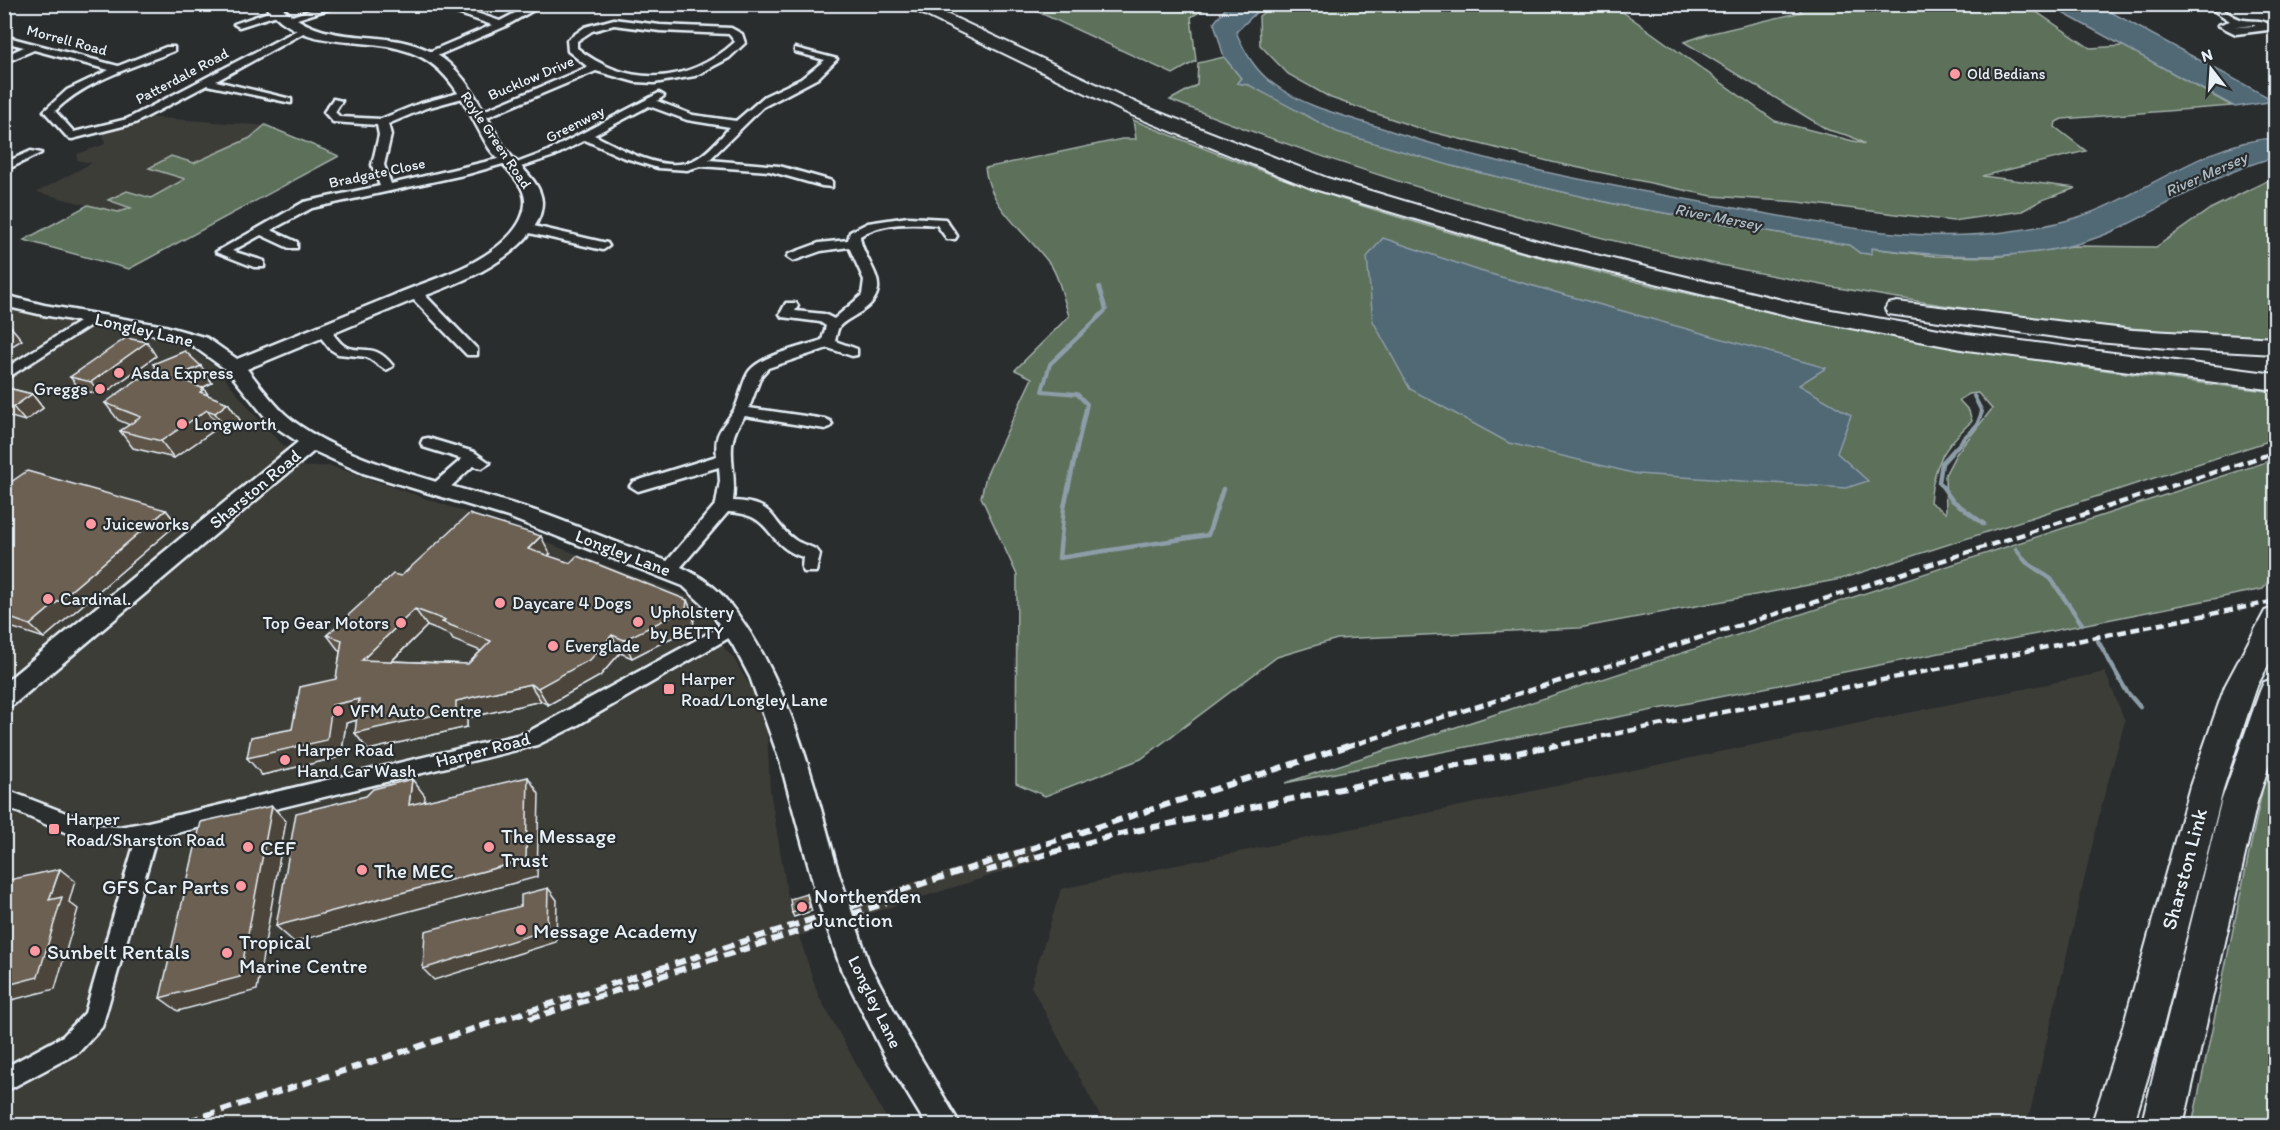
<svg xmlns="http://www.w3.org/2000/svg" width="2280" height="1130" viewBox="0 0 2280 1130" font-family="Itim,sans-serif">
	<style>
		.built { fill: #3e3d39 }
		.green { fill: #5d705a; stroke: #a2b0a9; stroke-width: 1.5; fill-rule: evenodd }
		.water { fill: #516775; stroke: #8d9ea9; stroke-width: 1.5 }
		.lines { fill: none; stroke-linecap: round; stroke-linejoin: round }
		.stream-far1 { stroke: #8d9ea9; stroke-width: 4 }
		.stream { stroke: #8d9ea9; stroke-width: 4.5 }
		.street-casing { stroke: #e8f1f8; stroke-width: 5 }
		.secondary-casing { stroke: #e8f1f8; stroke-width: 5 }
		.highway-casing { stroke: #e8f1f8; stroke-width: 4 }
		.street { fill: #2a2d2e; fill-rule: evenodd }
		.secondary { fill: #2a2d2e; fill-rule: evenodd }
		.highway { fill: #2a2d2e; fill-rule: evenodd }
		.rail-far1 { stroke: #e8f1f8; stroke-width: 4.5; stroke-dasharray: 9 4.5; stroke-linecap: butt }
		.rail { stroke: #e8f1f8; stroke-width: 6; stroke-dasharray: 11 6; stroke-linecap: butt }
		.secondary-bridge-casing { stroke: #e8f1f8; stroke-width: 33; stroke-linecap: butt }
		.secondary-bridge { stroke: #2a2d2e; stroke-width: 28 }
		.wall { fill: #5d5347; stroke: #e8f1f8; stroke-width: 1.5; fill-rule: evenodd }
		.shaded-wall { fill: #4c443a; stroke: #e8f1f8; stroke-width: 1.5 }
		.building { fill: #6c6153; stroke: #e8f1f8; stroke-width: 1.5; fill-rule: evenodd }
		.poi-dot { fill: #ff9aa2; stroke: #2a2d2e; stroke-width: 2 }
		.labels { text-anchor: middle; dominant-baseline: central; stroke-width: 4.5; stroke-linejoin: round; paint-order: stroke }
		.far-street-label { font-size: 15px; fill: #e8f1f8; stroke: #2a2d2e }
		.far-poi-label { font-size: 15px; fill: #e8f1f8; stroke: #2a2d2e; text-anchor: start }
		.far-water-label { font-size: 16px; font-style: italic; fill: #acbac4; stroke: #2a2d2e }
		.street-label { font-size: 18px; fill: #e8f1f8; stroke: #2a2d2e }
		.poi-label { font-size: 18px; fill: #e8f1f8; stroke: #2a2d2e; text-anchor: start }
		.near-poi-label { font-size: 21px; fill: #e8f1f8; stroke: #2a2d2e; text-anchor: start }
		.near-street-label { font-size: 21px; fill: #e8f1f8; stroke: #2a2d2e }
	</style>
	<rect width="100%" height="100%" fill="#2a2d2e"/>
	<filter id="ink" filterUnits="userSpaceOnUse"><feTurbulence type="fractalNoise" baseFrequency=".0167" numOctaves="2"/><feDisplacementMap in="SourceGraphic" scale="12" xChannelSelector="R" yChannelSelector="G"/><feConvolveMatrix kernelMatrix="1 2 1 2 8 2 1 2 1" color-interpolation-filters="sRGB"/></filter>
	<g filter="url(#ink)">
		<!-- built -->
		<g class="built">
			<polygon points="145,117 269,126 339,156 129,269 24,240 87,205 37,192 92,163 77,160 78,154 105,144 103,132 126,128"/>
			<polygon points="5,302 175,339 215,366 258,419 304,467 331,466 471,514 703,602 725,649 734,659 766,714 770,791 789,904 794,920 1034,844 1037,861 799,936 818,995 890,1125 5,1126"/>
			<polygon points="2105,672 2125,721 2102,803 2027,1125 1105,1125 1031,986 1061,889"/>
		</g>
		<!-- green -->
		<g class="green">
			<polygon points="1023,5 1211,4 1211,5 1191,17 1196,61 1173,74"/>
			<polygon points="1274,5 1613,5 1775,121 1865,144 1850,136 1828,130 1684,42 1708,34 1802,12 1793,5 1911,4 1911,7 1943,11 1996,5 2026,5 2090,48 2124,46 2232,106 2062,119 2056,122 2055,127 2086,151 1982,176 2076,188 2042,200 2022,211 1953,221 1798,202 1712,196 1556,163 1424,130 1331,98 1288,74 1260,45 1259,16"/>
			<path d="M1224,57l17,21 -4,5 12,2 203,81 167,39 230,40 11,8 10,1v-6l65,8 59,1 78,-11 84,1 54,-38 65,-32v160c-148,-4 -296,-24 -442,-50 -227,-41 -448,-101 -663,-187l27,-15 1,-22z"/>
			<path d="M1133,120c77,31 154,62 233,87 298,94 599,149 909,185v47l-434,140 -262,49 -242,11 -60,18 -136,102 -96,37 -29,-13 1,-208 -36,-78 5,-21 46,-98 -17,-8 54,-54c-5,-15 -9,-36 -17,-49 -23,-33 -62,-57 -67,-99l137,-29h14zM1978,393l14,16 -36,45 -11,21 1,38 -16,-11c4,-39 13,-54 42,-81l-3,-10 -10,-11 10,-6z"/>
			<polygon points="265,125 339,156 129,269 24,240 88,205 118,212 131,208 108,200 127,191 151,198 185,179 149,168 171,156 194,163 250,138"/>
			<polygon points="2275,459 2275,570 2263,589 1285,783"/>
			<polygon points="2275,751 2275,1125 2192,1125 2264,782"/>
		</g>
		<!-- water -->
		<g class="water">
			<path d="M1228,5h36l-28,27c9,21 20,40 39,53 31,23 71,31 107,43 113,38 230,58 347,79 91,16 183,37 276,25 23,-3 48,-7 70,-14 66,-20 130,-77 200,-80v19c-55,15 -102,45 -153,70 -77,38 -168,31 -251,21v6l-11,-1 -11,-8 -230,-40 -167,-39 -115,-34 -88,-47 -12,-2 4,-5 -17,-21 -10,-34z"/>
			<polygon points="2048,5 2098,5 2275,101 2235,107"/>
			<polygon points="1383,238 1480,271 1826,368 1799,385 1851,415 1837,453 1868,481 1846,488 1637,474 1509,443 1410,389 1373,321 1367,257"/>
		</g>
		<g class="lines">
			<!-- stream-far1 -->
			<g class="stream-far1">
				<polyline points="1079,440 1087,404 1077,394 1042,391 1050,364 1106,310 1099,287"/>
				<polyline points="1962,440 1977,425 1982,412 1974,396"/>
			</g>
			<!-- stream -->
			<g class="stream">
				<polyline points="1079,439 1064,507 1059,558 1208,535 1223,489"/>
				<polyline points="1964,439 1942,463 1939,482 1952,500 1984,524"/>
				<polyline points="2016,549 2026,562 2051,579 2082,624"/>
				<polyline points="2098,641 2127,692 2140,707"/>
			</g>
			<defs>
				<g id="street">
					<polygon points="328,4 344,4 285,23 280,20"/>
					<polygon points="441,4 450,4 500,21 532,4 544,4 504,27 432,58 424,58 424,54 492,25 442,8"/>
					<path d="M2204,4c15,0 22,10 36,15 12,4 21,-2 33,8l-5,3 -32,4 -18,-9 12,-4zM2254,25l2,1 -22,1z"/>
					<polygon points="277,9 282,12 280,14 239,27 234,24"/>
					<path d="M614,19l46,6 71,3 11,6 3,9 -16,15 -34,18 -41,7 -19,-1 -39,-11 -114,48h-8v-4l114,-48 -20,-16 -1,-11 18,-13zM614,25l46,6 69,3 6,8c-48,43 -107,46 -158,6v-7l15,-10z"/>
					<path d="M299,29l8,2 -91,50 75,18v4l-84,-18 -72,38 -63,16 -4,-1 -24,-27 23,-21 42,-20 -75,-20 -30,13v-7l20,-9 -20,-5v-6l114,30 48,-19h8v4c-40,16 -88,29 -119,60l19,21 53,-13z"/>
					<path d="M795,48l42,11 -19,19 -55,29 -54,53 70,6 53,15v6l-10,-1 -53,-15 -69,-5 -13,4 -29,-2 -36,-11 -37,-17 -31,16 -42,14 -6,-3 40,-15 113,-59 5,3 -7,5 36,14 43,6 29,-25 36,-17 24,-19 -30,-8zM649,106l38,14 43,7c-10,11 -21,25 -34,32 -31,17 -75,-11 -102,-24z"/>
					<polygon points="466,91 471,94 470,96 426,108 388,124 391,135 384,165 391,184 506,157 512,160 510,162 468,174 312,208 271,230 297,242 297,248 289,248 261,235 232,251 264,261 264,267 254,267 216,252 304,202 380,186 372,165 379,135 377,125 333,122 324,112 333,99 342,101 335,112 340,117 381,119 418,104"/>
					<polygon points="31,151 41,153 4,171 4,163"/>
					<path d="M908,217l37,2 12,17 -2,3h-8l-10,-14c-26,-2 -54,-3 -77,11 1,18 20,37 18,53 -4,22 -30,27 -39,38 -2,3 -3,11 -4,14l22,8v6l-5,1 -24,-8 -60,20 -7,8 -12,32 76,11 5,2 2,3 -2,3 -5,2 -80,-13c-24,29 -7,51 -12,85 45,2 35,19 62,39 8,6 21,6 25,14l-4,18h-12l-2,-4 1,-11c-39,-12 -28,-43 -75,-45l-54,63h-12l-2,-4 2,-4 54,-63 4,-23 -1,-14 -81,24 -8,-5 3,-4 84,-26c-3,-25 5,-26 17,-46 6,-10 7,-24 13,-35 8,-19 56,-28 75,-35l4,-14 -6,-4 -38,-5 -2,-3 6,-11h10l2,3 -3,5 29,3 10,5 28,-24 2,-15 -15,-33 -28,4 -28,10 -6,-4 2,-3 30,-11 29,-3 2,-8 18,-9z"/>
					<polygon points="525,224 607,243 609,246 603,250 521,231 519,228"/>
					<polygon points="416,290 421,291 477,349 477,355 467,355 411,297 409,294"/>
					<polygon points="92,314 99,318 97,321 4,380 4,369"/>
					<path d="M322,326c10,2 13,13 21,19 17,11 30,-5 50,21l-7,4 -19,-13 -29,-3 -8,-5 -15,-19z"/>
					<polygon points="428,438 474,452 490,463 482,468 473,466 444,493 432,493 430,489 432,485 462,459 423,447 421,443 423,439"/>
					<path d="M733,620l6,2 3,5 -3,5 -163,94 -39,19 -381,93 -54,189 -23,25 -75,40v-24l59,-32 22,-23 50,-171c-45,8 -89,-19 -131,-36v-17l93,36 22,2 29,-5 378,-89z"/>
				</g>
				<g id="secondary">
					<path d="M264,4h14c50,48 97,21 152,47 38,18 53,63 74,96 11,17 37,33 38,55 0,31 -36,56 -60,69 -24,13 -51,22 -76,32 -53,22 -106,44 -159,66 12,15 24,32 38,45 52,47 168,71 235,92 36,11 71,27 107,40 36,14 76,24 101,56 64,79 86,184 113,280l-4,9 -10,4 -10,-4 -4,-9 -33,-121 -30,-84 -17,-32 -22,-33 -28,-26 -175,-69 -145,-44 -49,-22 -301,254 -9,3v-25l294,-241 -27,-18 -43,-53 -35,-25 -37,-11 -113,-20 -39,-9v-11l40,10 121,21 42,12 30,21c52,-21 103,-42 155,-63 25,-11 52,-19 76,-31 23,-12 55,-33 57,-61 2,-21 -25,-40 -36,-56 -19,-31 -32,-71 -66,-90 -54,-29 -114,2 -159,-54z"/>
					<polygon points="855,952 865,956 906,1033 961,1126 927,1126 884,1055 840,966 845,956"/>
				</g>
				<g id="highway">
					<polygon points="902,4 925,4 1143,106 1327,178 1538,241 1803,305 1967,334 2276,374 2276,390 1967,350 1803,319 1523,251 1311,188 1129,114"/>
					<polygon points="1897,302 2133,330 2276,338 2276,354 2180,349 2085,341 1888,314 1885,309 1888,304"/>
					<polygon points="2276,607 2276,651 2257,686 2224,786 2163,1027 2133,1126 2091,1126 2123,1027 2190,786 2225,686 2265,611"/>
					<polygon points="2276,678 2276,744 2257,802 2183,1126 2141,1126 2221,802 2260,691 2264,682"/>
				</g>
			</defs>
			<!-- street casing -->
			<use href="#street" class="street-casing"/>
			<!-- secondary casing -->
			<use href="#secondary" class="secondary-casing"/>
			<!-- highway casing -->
			<use href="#highway" class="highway-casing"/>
			<!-- street -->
			<use href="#street" class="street"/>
			<!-- secondary -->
			<use href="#secondary" class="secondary"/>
			<!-- highway -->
			<use href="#highway" class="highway"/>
			<!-- rail-far1 -->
			<g class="rail-far1">
				<polyline points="1346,747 1818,601 2276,452"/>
				<polyline points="1549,747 2276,601"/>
			</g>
			<!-- rail -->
			<g class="rail">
				<polyline points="986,871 1115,835 1556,745"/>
				<polyline points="529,1019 886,903"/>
				<polyline points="173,1126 1351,745"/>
			</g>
			<defs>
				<polyline id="secondary-bridge" points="827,882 855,966"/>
			</defs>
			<!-- secondary-bridge casing -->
			<use href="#secondary-bridge" class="secondary-bridge-casing"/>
			<!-- secondary-bridge -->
			<use href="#secondary-bridge" class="secondary-bridge"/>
		</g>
		<!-- wall -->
		<g class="wall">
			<polygon points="156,356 102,395 81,390 70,377"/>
			<polygon points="153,364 201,366 212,383 202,388 204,389 209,396 228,403 240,420 227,430 219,427 174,458 133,448 120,431 130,425 118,420 105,403 160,375"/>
			<polygon points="4,387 32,394 43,408 25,421 4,415"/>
			<polygon points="4,487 166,510 177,524 44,638 4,625"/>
			<path d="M550,554l-2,2 139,44 7,17 -1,10 -61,31 -12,-5 -20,23 -52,29 -7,-4 -74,17v9l-99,23 -13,-17 2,-13 -11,3 -5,34 -79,18 30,-46 44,-50 4,-27 -13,-17 74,-59zM427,626l23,9 3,5 28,11 -13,13 -76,-3z"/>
		</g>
		<!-- shaded-wall -->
		<g class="shaded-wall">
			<polygon points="11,327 22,340 4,351 4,330"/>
			<polygon points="147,342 156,356 102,395 91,382"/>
			<polygon points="201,366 212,383 189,394 176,377"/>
			<polygon points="204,389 216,406 200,392"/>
			<polygon points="32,394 43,408 25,421 13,407"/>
			<polygon points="228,403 240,420 227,430 215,413"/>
			<polygon points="207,410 219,427 174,458 161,441"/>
			<polygon points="166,510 177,524 44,638 30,625"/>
			<polygon points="541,536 550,554 537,567 528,549"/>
			<polygon points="687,600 694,617 693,627 632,658 624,640"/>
			<polygon points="415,609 427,626 375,677 362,660"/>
			<polygon points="612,635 620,653 600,676 548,705 538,688"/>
			<polygon points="530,684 541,701 467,718 467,727 368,750 355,733 456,701"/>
			<polygon points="359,699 372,716 346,723 341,757 262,775 247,758 332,705"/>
			<polygon points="528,777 539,794 537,877 294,942 276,926"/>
			<polygon points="412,779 425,796 422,822 409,805"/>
			<polygon points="272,806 286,821 257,990 178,1011 160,998"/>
			<polygon points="60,869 75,881 69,902 78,909 55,989 4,1002 4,986 49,900"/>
			<polygon points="548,888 557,900 556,942 434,980 423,969"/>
			<polygon points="807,894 812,911 794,917 792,913"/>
		</g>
		<!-- building -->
		<g class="building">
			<polygon points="4,325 11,327 4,330"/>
			<polygon points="126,338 147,342 91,382 70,377"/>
			<polygon points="185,351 201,366 176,377 204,389 200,392 228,403 215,413 207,410 161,441 120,431 141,417 105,403 138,379 164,374 153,364"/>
			<polygon points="4,387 32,394 13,407 4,405"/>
			<polygon points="27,471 166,510 30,625 4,616 4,487"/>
			<path d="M469,514l72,22 -13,13 42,14 7,-7 110,44 -1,9 -62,31 -12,-5 -21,24 -53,29 -8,-4 -74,17v9l-101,23 4,-34 -27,6 -5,35 -80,18 4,-21 41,-8 8,-42 36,-8 6,-39 -15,-5 66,-61 8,2zM415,609l30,11 -3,2 49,19 -23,23 -106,-4z"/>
			<polygon points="528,777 526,860 276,926 296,813 366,796 373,789 412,779 409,805"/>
			<polygon points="272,806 240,977 160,998 201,822"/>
			<polygon points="60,869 49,900 62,897 38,977 4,986 4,881"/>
			<polygon points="548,888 547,930 423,969 425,931 521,906 521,895"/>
			<polygon points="807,894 810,907 792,913 790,899"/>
		</g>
	</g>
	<!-- markers -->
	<g class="poi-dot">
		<circle cx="1955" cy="74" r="6"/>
		<circle cx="119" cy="373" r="6"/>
		<circle cx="100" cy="389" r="6"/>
		<circle cx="182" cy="424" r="6"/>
		<circle cx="91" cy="524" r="6"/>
		<circle cx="48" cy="599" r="6"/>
		<circle cx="500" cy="603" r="6"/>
		<circle cx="638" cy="622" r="6"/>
		<circle cx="401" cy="623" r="6"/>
		<circle cx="553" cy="646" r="6"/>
		<rect x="663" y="683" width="12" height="12" rx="3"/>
		<circle cx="338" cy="711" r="6"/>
		<circle cx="285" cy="760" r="6"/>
		<rect x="48" y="823" width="12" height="12" rx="3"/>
		<circle cx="248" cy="847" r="6"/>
		<circle cx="489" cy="847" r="6"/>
		<circle cx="362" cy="870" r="6"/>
		<circle cx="241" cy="886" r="6"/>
		<circle cx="802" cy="907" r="6"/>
		<circle cx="521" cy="930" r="6"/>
		<circle cx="35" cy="951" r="6"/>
		<circle cx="227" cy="953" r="6"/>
	</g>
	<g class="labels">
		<!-- far-street labels -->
		<g class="far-street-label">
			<text transform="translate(67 40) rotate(15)">Morrell Road</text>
			<text transform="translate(182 76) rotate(-28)">Patterdale Road</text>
			<text transform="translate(531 78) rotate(-23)">Bucklow Drive</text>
			<text transform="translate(575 124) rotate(-27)">Greenway</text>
			<text transform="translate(496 140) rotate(56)">Royle Green Road</text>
			<text transform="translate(377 173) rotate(-12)">Bradgate Close</text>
		</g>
		<!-- far-poi labels -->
		<g class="far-poi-label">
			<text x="1967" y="74">Old Bedians</text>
		</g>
		<!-- far-water labels -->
		<g class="far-water-label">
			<text transform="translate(2206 174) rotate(-24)">River Mersey</text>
			<text transform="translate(1718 217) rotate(11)">River Mersey</text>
		</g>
		<!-- street labels -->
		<g class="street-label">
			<text transform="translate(144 330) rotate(13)">Longley Lane</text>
			<text transform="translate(255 489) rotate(-40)">Sharston Road</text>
			<text transform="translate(623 553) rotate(21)">Longley Lane</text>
			<text transform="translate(483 750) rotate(-14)">Harper Road</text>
			<text transform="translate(875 1002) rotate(64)">Longley Lane</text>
		</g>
		<!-- poi labels -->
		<g class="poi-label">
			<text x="131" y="373">Asda Express</text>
			<text x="88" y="389" text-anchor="end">Greggs</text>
			<text x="194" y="424">Longworth</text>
			<text x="103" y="524">Juiceworks</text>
			<text x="60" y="599">Cardinal.</text>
			<text x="512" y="603">Daycare 4 Dogs</text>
			<text x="650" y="612">Upholstery<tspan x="650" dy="21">by BETTY</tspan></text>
			<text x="389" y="623" text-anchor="end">Top Gear Motors</text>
			<text x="565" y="646">Everglade</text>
			<text x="681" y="679">Harper<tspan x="681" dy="21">Road/Longley Lane</tspan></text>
			<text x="350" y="711">VFM Auto Centre</text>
			<text x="297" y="750">Harper Road<tspan x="297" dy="21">Hand Car Wash</tspan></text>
			<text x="66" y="819">Harper<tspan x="66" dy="21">Road/Sharston Road</tspan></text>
		</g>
		<!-- near-poi labels -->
		<g class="near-poi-label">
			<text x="501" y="835">The Message<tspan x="501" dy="24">Trust</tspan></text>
			<text x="260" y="847">CEF</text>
			<text x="374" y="870">The MEC</text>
			<text x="229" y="886" text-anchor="end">GFS Car Parts</text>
			<text x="814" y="895">Northenden<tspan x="814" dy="24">Junction</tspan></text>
			<text x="533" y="930">Message Academy</text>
			<text x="239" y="941">Tropical<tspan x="239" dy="24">Marine Centre</tspan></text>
			<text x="47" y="951">Sunbelt Rentals</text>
		</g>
		<!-- near-street labels -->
		<g class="near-street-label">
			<text transform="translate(2184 869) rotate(-75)">Sharston Link</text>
		</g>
	</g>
	<!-- margin -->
	<rect width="2280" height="1130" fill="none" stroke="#2a2d2e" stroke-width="24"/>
	<rect x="12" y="12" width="2256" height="1106" fill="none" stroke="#e8f1f8" stroke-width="2" filter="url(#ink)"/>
	<!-- north arrow -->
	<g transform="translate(2211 69) rotate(343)" stroke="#2a2d2e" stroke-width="4.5" paint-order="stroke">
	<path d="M0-4.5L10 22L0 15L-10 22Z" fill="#e8f1f8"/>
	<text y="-9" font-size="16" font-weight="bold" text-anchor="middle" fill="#e8f1f8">N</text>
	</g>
</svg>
